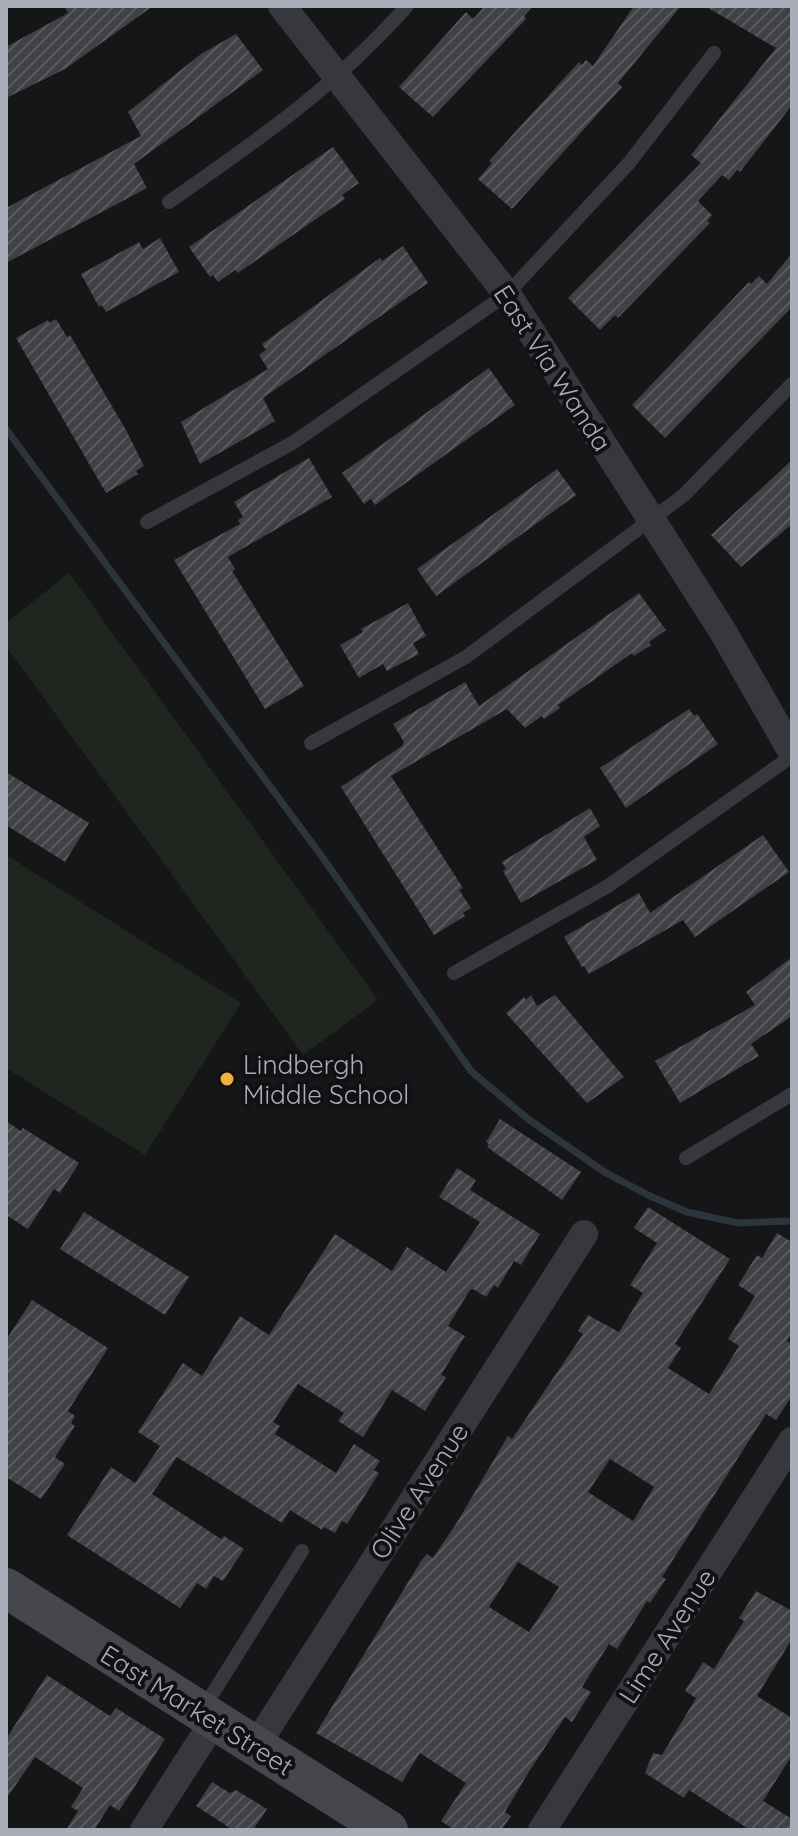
<svg xmlns="http://www.w3.org/2000/svg" width="798" height="1836" viewBox="0 0 798 1836" font-family="Quicksand,sans-serif">
	<style>
		.grass { fill: #1e261f }
		.lines { fill: none; stroke-linecap: round; stroke-linejoin: round }
		.stream { stroke: #2c353c; stroke-width: 7 }
		.building { fill: url(#building-hatch); fill-rule: evenodd }
		.lane { stroke: #37383d; stroke-width: 14 }
		.street { stroke: #37383d; stroke-width: 28 }
		.secondary { stroke: #45474d; stroke-width: 40 }
		.poi-dot { fill: #f2b134; stroke: #111113; stroke-width: 3 }
		.labels { text-anchor: middle; dominant-baseline: central; stroke-width: 8; stroke-linejoin: round; paint-order: stroke }
		.street-label { font-size: 26px; fill: #a8adb8; stroke: #111113 }
		.poi-label { font-size: 26px; fill: #a8adb8; stroke: #111113; text-anchor: start }
	</style>
	<defs>
		<pattern id="building-hatch" width="6" height="6" patternUnits="userSpaceOnUse" patternTransform="scale(2)"><rect width="6" height="6" fill="#404145"/><path d="M-1 1l2-2M0 6l6-6M5 7l2-2" fill="none" stroke="#595a5e"/></pattern>
	</defs>
	<rect width="100%" height="100%" fill="#161618"/>
	<!-- grass -->
	<g class="grass">
		<polygon points="69,573 378,1000 303,1055 6,646 6,623"/>
		<polygon points="6,855 241,1003 145,1155 6,1068"/>
	</g>
	<g class="lines">
		<!-- stream -->
		<polyline class="stream" points="6,429 323,858 471,1071 528,1119 606,1173 650,1196 687,1212 738,1223 792,1221"/>
	</g>
	<!-- building -->
	<g class="building">
		<polygon points="64,6 153,6 65,69 6,98 6,47 68,13"/>
		<polygon points="485,6 533,6 524,16 526,19 433,117 399,87 466,12 473,19"/>
		<polygon points="634,6 681,6 618,83 622,87 512,209 478,179 492,163 489,161 579,62 582,65 586,60 593,66"/>
		<polygon points="705,6 792,6 792,105 740,172 737,170 729,180 722,175 698,201 712,215 707,221 710,223 618,318 615,315 600,330 568,298 701,163 691,155 776,48"/>
		<polygon points="236,34 263,70 134,164 147,188 6,263 6,208 141,136 128,112 201,54"/>
		<polygon points="333,147 359,183 342,195 345,199 238,273 235,270 218,282 213,275 210,277 189,247"/>
		<polygon points="160,238 179,272 106,312 102,305 99,307 81,274 139,242 143,249"/>
		<polygon points="403,246 428,283 263,398 275,421 200,464 181,422 268,369 259,355 266,350 262,344 380,258 382,261"/>
		<polygon points="792,253 792,307 665,438 632,405 749,282 751,284 759,276 767,284"/>
		<polygon points="56,319 67,337 70,335 126,430 144,466 136,471 138,474 106,493 16,338 48,320 49,323"/>
		<polygon points="489,368 515,405 375,505 371,499 364,504 342,473"/>
		<polygon points="309,458 332,497 228,557 235,569 232,571 304,686 265,709 174,560 240,524 238,520 243,517 234,502"/>
		<polygon points="792,460 792,524 741,567 711,535"/>
		<polygon points="557,469 576,495 436,596 417,569"/>
		<polygon points="639,593 666,630 649,642 651,645 634,656 632,653 558,705 560,708 544,719 542,716 525,728 507,709 391,776 463,888 459,890 471,908 463,913 465,916 434,935 341,787 402,746 404,742 393,724 465,682 479,706"/>
		<polygon points="408,603 426,636 413,643 419,654 387,671 383,664 359,678 340,645 363,632 361,629"/>
		<polygon points="689,709 694,716 697,714 718,744 626,808 600,768"/>
		<polygon points="6,772 89,823 65,862 6,825"/>
		<polygon points="590,808 600,826 584,837 597,860 521,903 503,871 506,869 502,862"/>
		<polygon points="763,835 789,872 695,937 683,920 589,974 584,966 582,967 564,937 639,893 650,913"/>
		<polygon points="792,957 792,1016 751,1044 759,1056 680,1103 655,1061 755,1005 746,992"/>
		<polygon points="531,995 537,1006 555,995 624,1077 587,1103 506,1013 524,997 526,1000"/>
		<polygon points="500,1119 581,1172 562,1200 487,1147 489,1144 486,1142"/>
		<polygon points="6,1121 21,1131 23,1128 79,1163 60,1193 54,1189 28,1229 6,1215"/>
		<polygon points="457,1168 476,1180 470,1190 540,1234 521,1265 514,1261 498,1288 494,1285 486,1297 473,1289 470,1290 448,1326 465,1336 441,1375 446,1377 425,1411 392,1390 363,1437 338,1421 344,1413 298,1384 273,1422 280,1426 275,1434 336,1473 354,1444 380,1461 374,1470 379,1473 347,1524 342,1521 335,1533 324,1527 322,1530 290,1510 282,1523 177,1457 152,1494 221,1539 224,1536 244,1549 223,1581 214,1576 206,1589 197,1583 180,1608 67,1535 111,1467 135,1483 160,1446 138,1432 183,1363 202,1376 240,1316 269,1335 335,1234 392,1271 407,1247 446,1272 480,1222 439,1197"/>
		<path d="M648,1207l82,52 -55,85 6,4 -13,20 41,26 30,-48 -11,-7 27,-43 -17,-11 19,-30 5,3 15,-25 15,9v90l-5,9 5,3v52l-16,24 -10,-6 -104,163 4,2 -16,24 -3,-2 -30,48 -8,-5 -27,43 9,5 -19,30 -7,-5 -35,53 -25,42 6,4 -10,14h-46l-14,-9 25,-38 -46,-30 -18,29 -86,-49 105,-172 6,-7 6,4 23,-34 52,-88 4,3 71,-105 -5,-3 10,-16 31,17 24,-39 -13,-8 27,-42 -23,-15zM610,1459l44,28 -21,34 -45,-29zM518,1562l41,25 -30,45 -40,-25z"/>
		<polygon points="84,1212 189,1277 165,1315 60,1249"/>
		<polygon points="32,1300 108,1348 68,1411 75,1416 71,1423 75,1426 55,1457 65,1464 41,1499 6,1477 6,1340"/>
		<polygon points="756,1591 792,1611 792,1639 757,1696 792,1718 792,1755 763,1801 792,1819 792,1830 750,1830 689,1790 684,1798 645,1773 653,1753 662,1755 696,1698 685,1691 703,1662 714,1669 744,1621 739,1618"/>
		<polygon points="47,1675 110,1716 116,1708 165,1739 119,1811 110,1805 94,1830 66,1830 78,1811 71,1807 83,1788 35,1757 6,1799 6,1739"/>
		<polygon points="212,1782 230,1793 236,1790 267,1809 253,1830 233,1830 196,1806"/>
	</g>
	<g class="lines">
		<!-- lane -->
		<g class="lane">
			<path d="M169,202c89,-62 166,-115 238,-196"/>
			<polyline points="147,522 294,442 507,294 629,163 714,53"/>
			<polyline points="311,743 466,657 684,495 792,384"/>
			<polyline points="454,973 608,886 792,756"/>
			<polyline points="686,1158 792,1094"/>
			<polyline points="203,1709 302,1551"/>
		</g>
		<!-- street -->
		<g class="street">
			<polyline points="282,6 507,294 722,630 792,752"/>
			<polyline points="255,1747 584,1234"/>
			<polyline points="144,1830 214,1721"/>
			<polyline points="542,1830 792,1441"/>
		</g>
		<!-- secondary -->
		<polyline class="secondary" points="6,1588 388,1830"/>
	</g>
	<!-- markers -->
	<circle class="poi-dot" cx="227" cy="1079" r="8"/>
	<g class="labels">
		<!-- street labels -->
		<g class="street-label">
			<text transform="translate(553 368) rotate(57)">East Via Wanda</text>
			<text transform="translate(419 1491) rotate(-57)">Olive Avenue</text>
			<text transform="translate(667 1636) rotate(-57)">Lime Avenue</text>
			<text transform="translate(197 1710) rotate(32)">East Market Street</text>
		</g>
		<!-- poi labels -->
		<g class="poi-label">
			<text x="243" y="1064">Lindbergh<tspan x="243" dy="30">Middle School</tspan></text>
		</g>
	</g>
	<!-- border -->
	<rect width="798" height="1836" fill="none" stroke="#a8adb8" stroke-width="16"/>
</svg>
